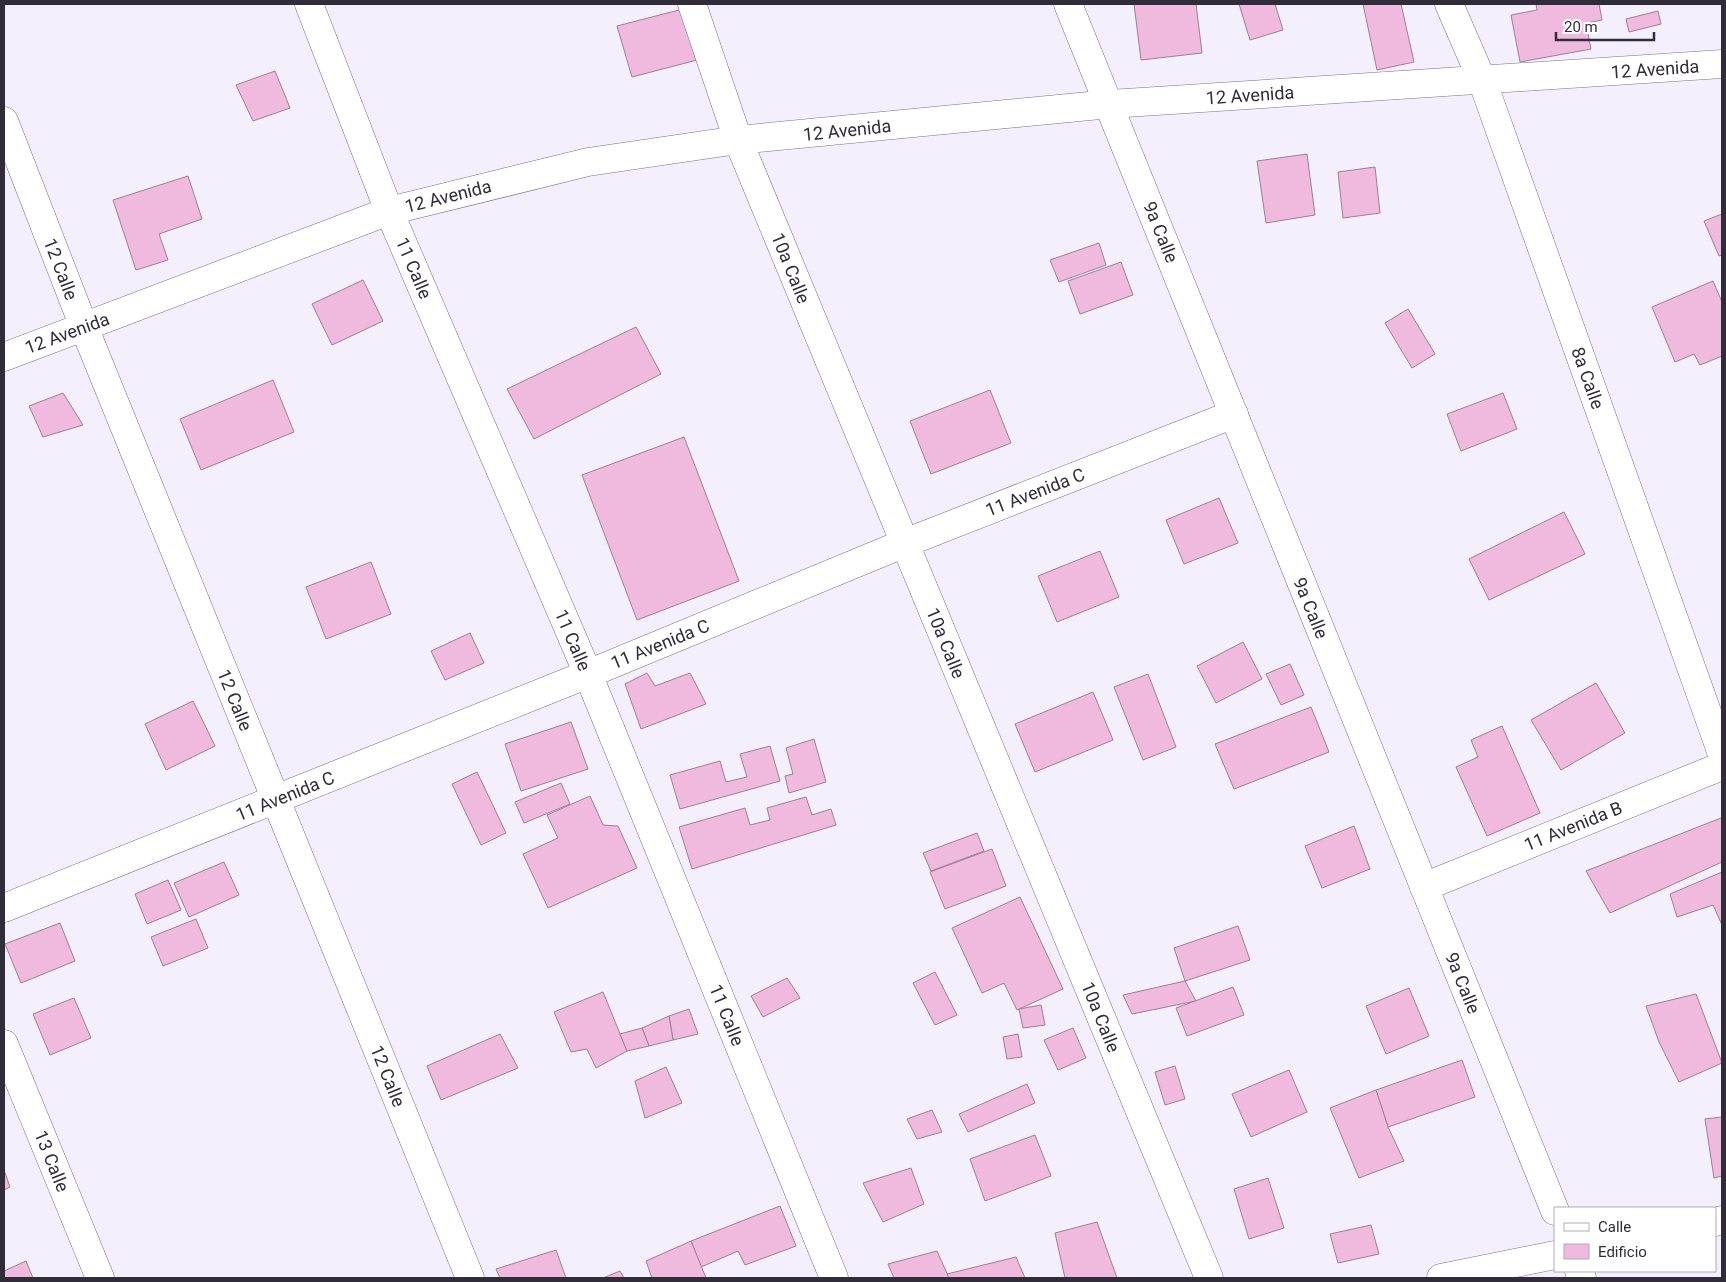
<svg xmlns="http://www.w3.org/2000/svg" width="1726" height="1282" viewBox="0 0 1726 1282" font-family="Roboto,sans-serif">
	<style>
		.building { fill: #f0bade; stroke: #9d7f93 }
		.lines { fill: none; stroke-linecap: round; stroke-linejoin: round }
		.minor-casing { stroke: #7a708e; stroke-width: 29 }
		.tertiary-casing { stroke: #7a708e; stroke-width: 29 }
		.minor { stroke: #fff; stroke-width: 28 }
		.tertiary { stroke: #fff; stroke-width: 28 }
		.labels { text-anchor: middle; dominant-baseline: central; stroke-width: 4.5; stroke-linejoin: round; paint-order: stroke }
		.street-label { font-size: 18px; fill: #312c39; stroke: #fff }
	</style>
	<rect width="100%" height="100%" fill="#f4effd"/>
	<!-- building -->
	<g class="building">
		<polygon points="1134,4 1196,4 1202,53 1141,60"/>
		<polygon points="1239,4 1275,4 1283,30 1250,40"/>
		<polygon points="1363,4 1401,4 1414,62 1377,70"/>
		<polygon points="1536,4 1599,4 1602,20 1586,23 1591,49 1520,62 1511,15 1537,10"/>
		<polygon points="683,9 697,60 632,77 617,26"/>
		<polygon points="1658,11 1661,24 1629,32 1626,19"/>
		<polygon points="275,71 290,108 253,121 236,85"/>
		<polygon points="1307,154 1315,215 1266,223 1257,161"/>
		<polygon points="1375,167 1380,213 1343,218 1338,172"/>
		<polygon points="188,176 202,219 159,234 168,260 136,270 113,200"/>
		<polygon points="1722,214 1722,255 1719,256 1704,221"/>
		<polygon points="1099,243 1106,265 1059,282 1050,260"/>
		<polygon points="1121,262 1133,295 1080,314 1068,281"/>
		<polygon points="363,280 383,321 332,345 312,304"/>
		<polygon points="1713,281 1722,302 1722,356 1700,365 1694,354 1675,362 1652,307"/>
		<polygon points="1408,309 1435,354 1412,368 1385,323"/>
		<polygon points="636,327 661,374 534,439 507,389"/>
		<polygon points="273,380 294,432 201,470 180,419"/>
		<polygon points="990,390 1011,443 931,474 910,421"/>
		<polygon points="63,393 83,425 43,437 29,406"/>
		<polygon points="1503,393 1517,429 1461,451 1447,414"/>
		<polygon points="684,437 739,581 637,620 582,475"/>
		<polygon points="1219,498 1238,543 1184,564 1166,520"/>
		<polygon points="1564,512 1585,554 1489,600 1469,559"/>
		<polygon points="1100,551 1119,597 1057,622 1038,576"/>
		<polygon points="371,562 391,614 326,639 306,587"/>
		<polygon points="470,633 484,663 445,680 431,651"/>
		<polygon points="1243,642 1262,679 1216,703 1197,666"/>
		<polygon points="1290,664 1304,695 1281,705 1266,674"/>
		<polygon points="647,673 655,686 690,673 706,704 641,729 625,684"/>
		<polygon points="1148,674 1176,747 1143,760 1114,687"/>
		<polygon points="1596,683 1625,733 1561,770 1531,720"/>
		<polygon points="1093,692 1113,740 1035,772 1015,724"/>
		<polygon points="193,701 215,746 166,770 145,724"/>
		<polygon points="1311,707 1329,752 1234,789 1215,744"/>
		<polygon points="571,722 588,769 521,791 505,744"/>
		<polygon points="1502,726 1540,813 1487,836 1456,767 1478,757 1471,740"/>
		<polygon points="814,739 826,782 789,793 785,776 793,774 786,748"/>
		<polygon points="770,746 780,781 680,809 670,775 720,761 726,782 747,777 740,754"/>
		<polygon points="477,772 506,833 481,845 452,784"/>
		<polygon points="561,783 570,804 524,823 515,802"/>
		<polygon points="590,796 603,825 618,826 637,868 548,908 523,854 558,838 547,815"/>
		<polygon points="806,797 812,815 831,809 836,825 692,869 679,827 745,808 750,825 770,820 767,808"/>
		<polygon points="1721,818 1722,820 1722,862 1610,913 1586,871"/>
		<polygon points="1354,826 1370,869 1322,888 1305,846"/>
		<polygon points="977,833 984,851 931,871 923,853"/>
		<polygon points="992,849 1006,886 945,909 930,872"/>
		<polygon points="224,862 239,895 189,917 174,883"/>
		<polygon points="1722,872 1722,925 1713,905 1677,917 1670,894"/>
		<polygon points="168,880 181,910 147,924 135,894"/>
		<polygon points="1020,897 1063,989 1017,1010 1004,983 982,993 952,928"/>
		<polygon points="196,919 208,948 163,966 151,937"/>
		<polygon points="60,923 75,961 21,983 5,944"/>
		<polygon points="1238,926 1250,960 1185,981 1174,948"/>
		<polygon points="935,972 957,1015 935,1025 913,983"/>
		<polygon points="787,978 800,998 763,1017 751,996"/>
		<polygon points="1185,981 1196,1001 1132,1014 1123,995"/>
		<polygon points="1233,987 1244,1015 1187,1036 1176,1008"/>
		<polygon points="1409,988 1429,1036 1386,1054 1366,1006"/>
		<polygon points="603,992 627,1051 596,1068 587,1049 571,1052 554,1012"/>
		<polygon points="1696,994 1722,1063 1679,1082 1659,1042 1646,1006"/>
		<polygon points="74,998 91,1038 50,1055 33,1014"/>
		<polygon points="1041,1005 1045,1025 1023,1028 1019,1009"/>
		<polygon points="689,1009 698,1034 673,1040 669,1016"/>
		<polygon points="669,1016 673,1040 649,1046 642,1028"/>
		<polygon points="642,1028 649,1046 627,1051 620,1034"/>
		<polygon points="1073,1028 1086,1058 1058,1070 1044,1040"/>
		<polygon points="500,1034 518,1068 441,1100 427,1066"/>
		<polygon points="1018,1034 1022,1057 1007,1059 1003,1037"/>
		<polygon points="1462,1060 1475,1097 1388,1127 1376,1090"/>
		<polygon points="1175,1066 1185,1099 1165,1105 1155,1072"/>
		<polygon points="666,1067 682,1103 645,1118 635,1081"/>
		<polygon points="1289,1070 1307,1112 1251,1137 1232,1094"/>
		<polygon points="1027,1084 1035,1103 968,1132 959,1114"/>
		<polygon points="1376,1090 1388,1127 1404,1161 1359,1178 1330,1108"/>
		<polygon points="932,1110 942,1132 917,1139 907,1119"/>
		<polygon points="1722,1117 1722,1176 1714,1178 1705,1119"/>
		<polygon points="1035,1135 1051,1176 985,1201 970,1159"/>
		<polygon points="911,1168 924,1204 883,1222 863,1183"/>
		<polygon points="4,1170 10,1187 4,1190"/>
		<polygon points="1268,1178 1284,1228 1249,1239 1234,1189"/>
		<polygon points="780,1206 796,1246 745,1265 738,1251 701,1267 691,1241"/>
		<polygon points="1097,1222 1117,1278 1065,1278 1055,1233"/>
		<polygon points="1371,1225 1379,1254 1338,1263 1330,1234"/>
		<polygon points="691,1241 706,1278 652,1278 646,1261"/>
		<polygon points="556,1250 566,1278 500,1278 496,1269"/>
		<polygon points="937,1251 949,1278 894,1278 888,1264"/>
		<polygon points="1016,1257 1025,1278 949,1278 947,1274"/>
		<polygon points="26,1261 33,1278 4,1278 4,1271"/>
		<polygon points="620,1271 624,1278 603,1278"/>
	</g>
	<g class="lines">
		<defs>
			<g id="minor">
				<polyline points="309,4 389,211 588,674 834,1278"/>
				<polyline points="692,4 738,140 1209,1278"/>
				<polyline points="1068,4 1555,1211"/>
				<polyline points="1449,4 1482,80 1722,754"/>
				<polyline points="4,121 84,327 470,1278"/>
				<polyline points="4,357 389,211 588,162 738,140 1110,104 1722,64"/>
				<polyline points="1424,887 1722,766"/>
				<polyline points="4,908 588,674 905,543 1234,414"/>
				<polyline points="4,1044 100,1278"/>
				<polyline points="1579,1271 1582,1278"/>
			</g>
			<g id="tertiary">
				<polyline points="1715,1222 1722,1220"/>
				<polyline points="1441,1278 1555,1255"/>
			</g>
		</defs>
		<!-- minor casing -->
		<use href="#minor" class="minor-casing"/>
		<!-- tertiary casing -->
		<use href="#tertiary" class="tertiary-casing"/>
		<!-- minor -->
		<use href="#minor" class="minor"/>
		<!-- tertiary -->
		<use href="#tertiary" class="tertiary"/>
	</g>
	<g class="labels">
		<!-- street labels -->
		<g class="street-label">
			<text transform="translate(1655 69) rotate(-4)">12 Avenida</text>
			<text transform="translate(1250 95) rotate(-4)">12 Avenida</text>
			<text transform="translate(847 130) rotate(-6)">12 Avenida</text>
			<text transform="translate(448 196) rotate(-14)">12 Avenida</text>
			<text transform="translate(1161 232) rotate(68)">9a Calle</text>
			<text transform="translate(414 268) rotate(67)">11 Calle</text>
			<text transform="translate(791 268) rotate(68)">10a Calle</text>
			<text transform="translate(61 269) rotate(69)">12 Calle</text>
			<text transform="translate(67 333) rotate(-20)">12 Avenida</text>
			<text transform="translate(1588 378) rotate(70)">8a Calle</text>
			<text transform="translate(1035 492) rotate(-21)">11 Avenida C</text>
			<text transform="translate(1311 608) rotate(68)">9a Calle</text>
			<text transform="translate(573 640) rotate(67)">11 Calle</text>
			<text transform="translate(946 643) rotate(68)">10a Calle</text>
			<text transform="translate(660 644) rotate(-22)">11 Avenida C</text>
			<text transform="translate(235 700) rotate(68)">12 Calle</text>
			<text transform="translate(285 796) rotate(-22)">11 Avenida C</text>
			<text transform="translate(1573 826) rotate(-22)">11 Avenida B</text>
			<text transform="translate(1463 983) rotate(68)">9a Calle</text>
			<text transform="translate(727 1015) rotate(68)">11 Calle</text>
			<text transform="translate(1101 1017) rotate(68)">10a Calle</text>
			<text transform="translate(388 1076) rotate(68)">12 Calle</text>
			<text transform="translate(52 1161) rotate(68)">13 Calle</text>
		</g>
	</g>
	<!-- border -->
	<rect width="1726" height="1282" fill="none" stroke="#312c39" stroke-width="10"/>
	<!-- legend -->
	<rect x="1554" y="1207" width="162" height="65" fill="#ffffff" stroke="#adabb0"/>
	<rect x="1564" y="1223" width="25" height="8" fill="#ffffff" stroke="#adabb0"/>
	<text x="1598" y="1232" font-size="15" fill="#312c39">Calle</text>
	<rect x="1564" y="1244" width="25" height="15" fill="#f0bade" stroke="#adabb0"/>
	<text x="1598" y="1257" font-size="15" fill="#312c39">Edificio</text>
	<!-- scale -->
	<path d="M1556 32v8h98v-8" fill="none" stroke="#312c39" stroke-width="2.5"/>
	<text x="1564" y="32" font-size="15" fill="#312c39" stroke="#ffffff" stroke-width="4" paint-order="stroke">20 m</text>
</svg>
